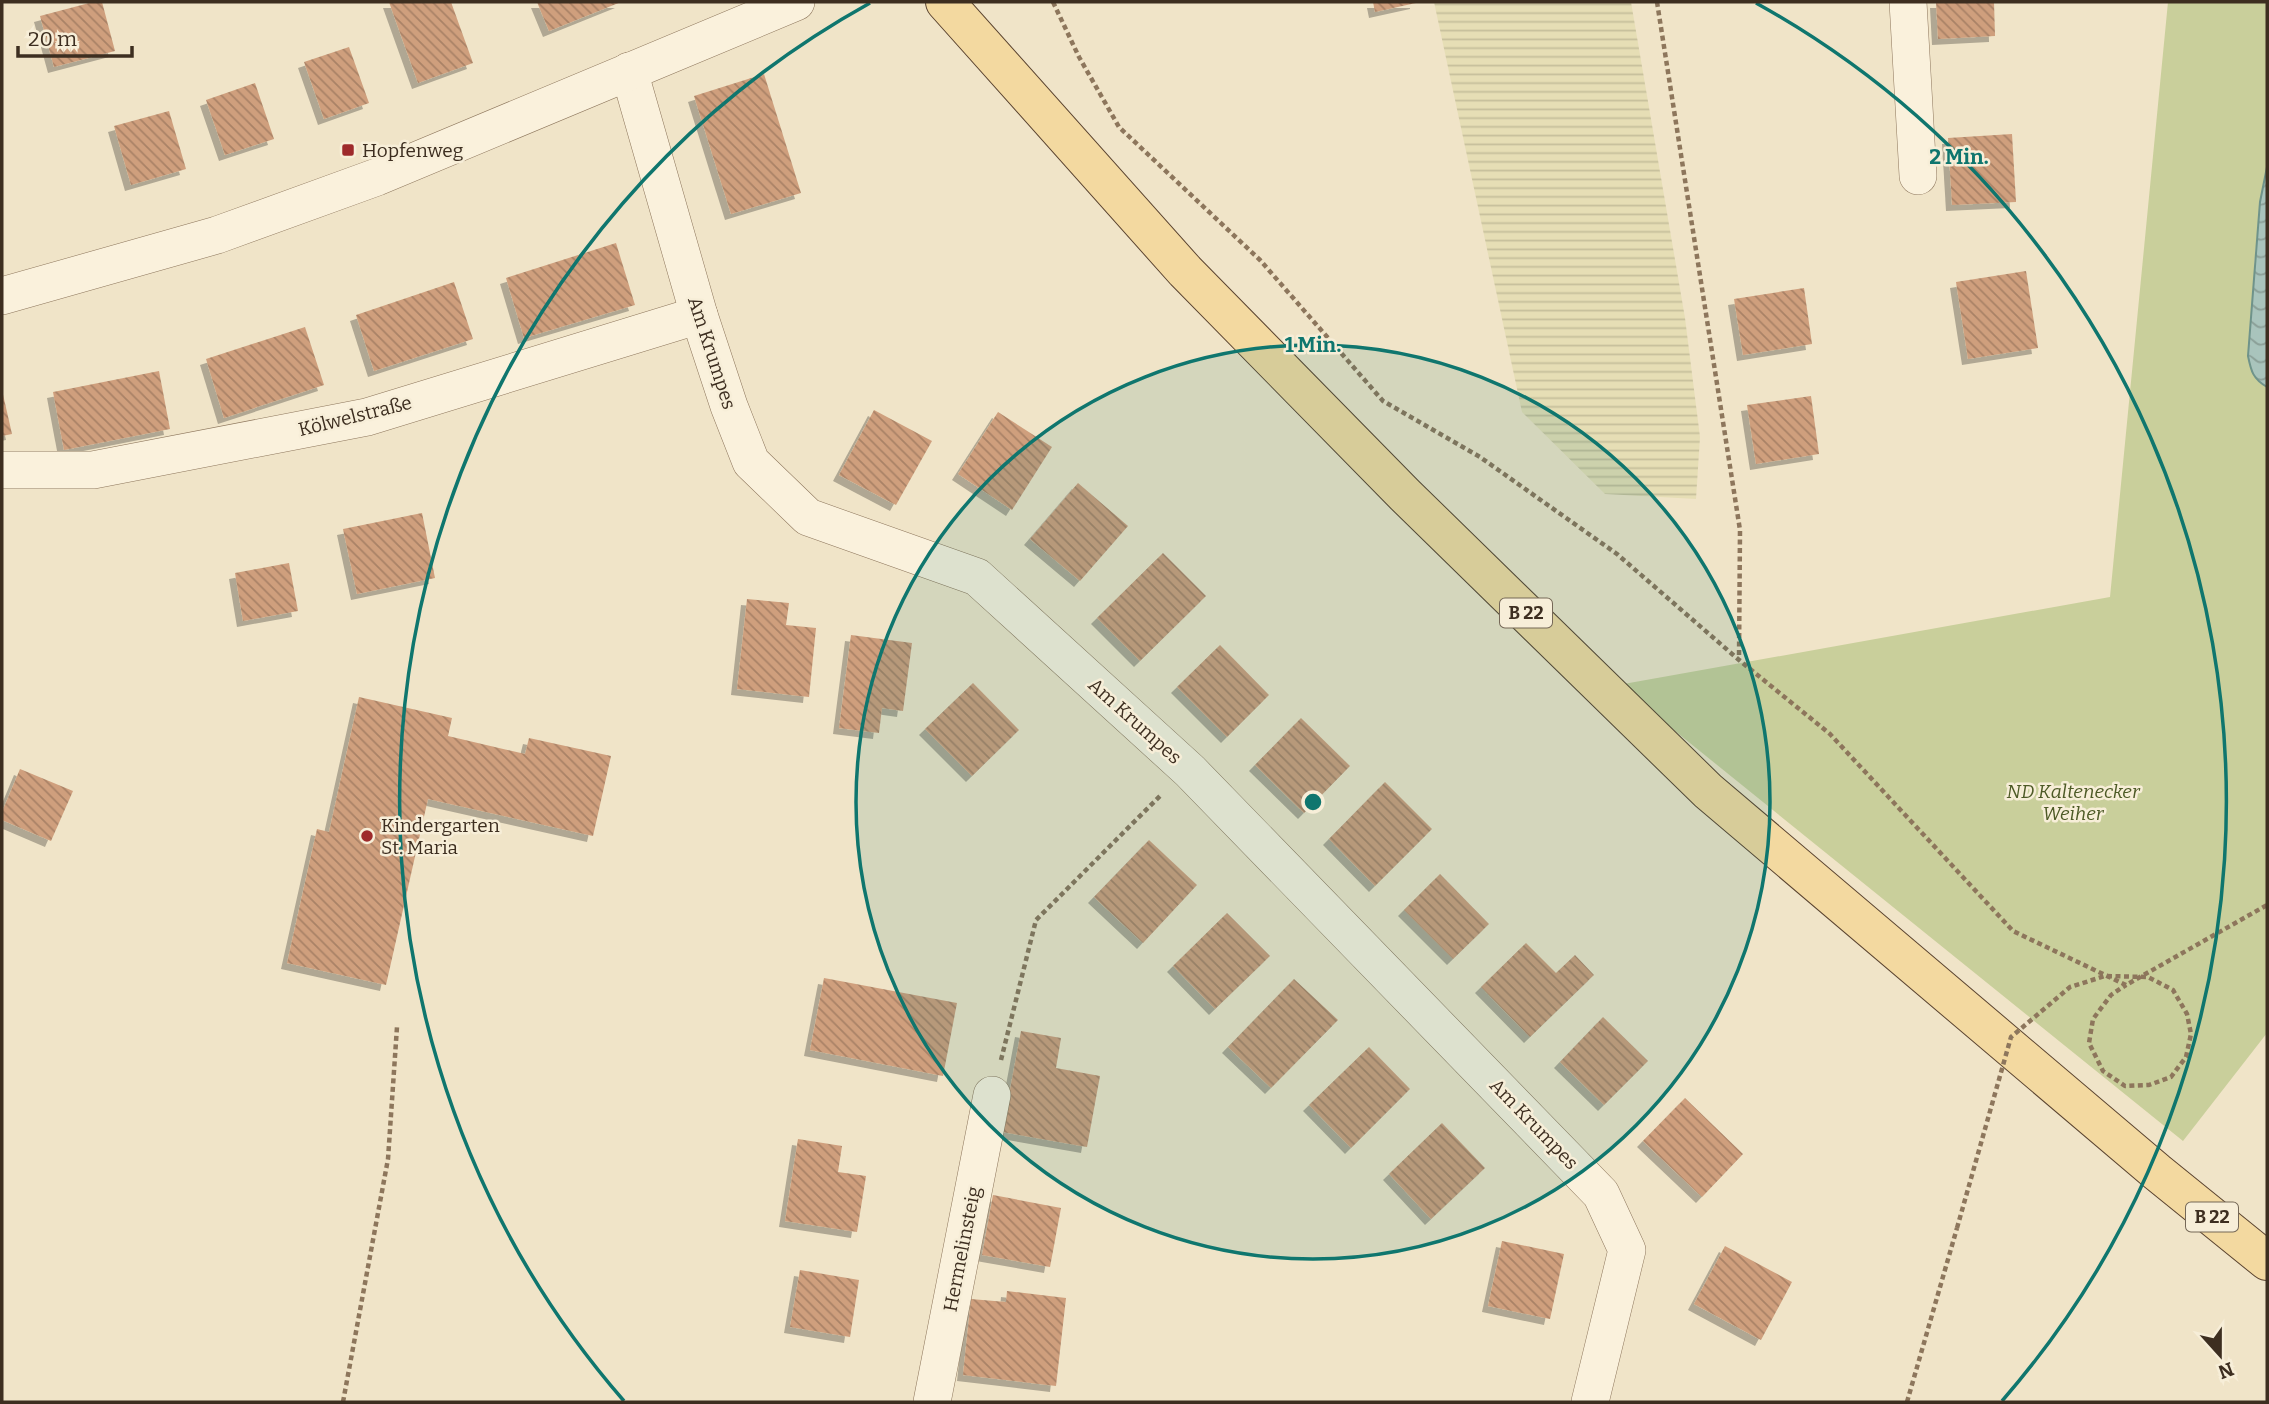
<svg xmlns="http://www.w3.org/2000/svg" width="2269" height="1404" viewBox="0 0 2269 1404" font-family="Bitter,serif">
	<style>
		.farmland { fill: url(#farmland-rules) }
		.green { fill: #c9cf9b }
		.water { fill: url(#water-waves); stroke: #6f938a; stroke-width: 2 }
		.building { fill: url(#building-back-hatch); filter: url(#shadow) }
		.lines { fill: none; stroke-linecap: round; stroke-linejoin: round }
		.street-casing { stroke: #8d765c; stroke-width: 38 }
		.primary-casing { stroke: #5b4430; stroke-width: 40 }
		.path { stroke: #8d765c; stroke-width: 4.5; stroke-dasharray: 5 3.5; stroke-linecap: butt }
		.street { stroke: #faf1dc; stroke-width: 37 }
		.primary { stroke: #f3d9a0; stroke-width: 38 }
		.path-bridge { stroke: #8d765c; stroke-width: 4.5; stroke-dasharray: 5 3.5; stroke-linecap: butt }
		.ring { fill: none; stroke: #0f766e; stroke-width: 3.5 }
		.poi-dot { fill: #9e2a2b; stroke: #f7eed8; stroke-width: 2.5 }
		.labels { text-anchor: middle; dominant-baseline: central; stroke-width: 5; stroke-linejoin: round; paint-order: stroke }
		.shield { fill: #f7eed8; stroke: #756857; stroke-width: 2 }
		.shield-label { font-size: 18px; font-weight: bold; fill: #3d2e20 }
		.poi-label { font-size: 19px; fill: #3d2e20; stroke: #f7eed8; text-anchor: start }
		.street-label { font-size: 19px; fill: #3d2e20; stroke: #f7eed8 }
		.park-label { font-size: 19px; font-style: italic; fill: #4d5a26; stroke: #f7eed8 }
		.centre { fill: #0f766e; stroke: #f7eed8; stroke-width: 3.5 }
		.ring-label { font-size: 21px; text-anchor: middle; font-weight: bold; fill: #0f766e; stroke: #f7eed8; stroke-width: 5; stroke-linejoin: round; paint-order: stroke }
	</style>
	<defs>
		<pattern id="farmland-rules" width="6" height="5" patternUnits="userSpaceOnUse" patternTransform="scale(1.75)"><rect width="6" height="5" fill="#e6deb5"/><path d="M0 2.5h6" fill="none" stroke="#c6bf9b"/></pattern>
		<pattern id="water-waves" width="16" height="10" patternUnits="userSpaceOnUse" patternTransform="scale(1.75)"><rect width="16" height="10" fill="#a9c4bc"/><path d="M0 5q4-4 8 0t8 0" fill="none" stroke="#8ba098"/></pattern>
		<pattern id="building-back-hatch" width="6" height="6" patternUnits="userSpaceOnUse" patternTransform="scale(1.75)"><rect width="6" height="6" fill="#cf9f7d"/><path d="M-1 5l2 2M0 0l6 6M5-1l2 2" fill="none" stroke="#a98266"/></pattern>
		<filter id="shadow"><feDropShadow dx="-6" dy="6" stdDeviation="0" flood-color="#0004"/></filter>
	</defs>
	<rect width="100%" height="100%" fill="#f0e4c8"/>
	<!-- farmland -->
	<polygon class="farmland" points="1434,2 1631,2 1685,318 1700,437 1696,499 1605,494 1522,412"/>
	<!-- green -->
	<polygon class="green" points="2168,2 2267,2 2267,167 2260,202 2254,268 2259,382 2267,387 2267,1033 2183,1141 1618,685 2110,597"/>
	<!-- water -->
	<path class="water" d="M2267,167v220c-14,-8 -16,-16 -19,-31l12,-154z"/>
	<!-- building -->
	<g class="building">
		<polygon points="93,2 102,2 115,51 54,67 40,16"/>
		<polygon points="389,2 451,2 473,63 418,83"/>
		<polygon points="537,2 621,2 549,31"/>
		<polygon points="1373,2 1416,2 1416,3 1375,12"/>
		<polygon points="1936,2 1994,2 1995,36 1938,39"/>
		<polygon points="349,47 369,103 324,119 304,62"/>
		<polygon points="764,74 801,193 731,214 694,96"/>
		<polygon points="255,83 274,139 225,155 206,100"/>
		<polygon points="169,111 186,169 131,185 114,126"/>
		<polygon points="2012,134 2016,202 1952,205 1948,138"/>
		<polygon points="616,243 635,305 524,338 506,278"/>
		<polygon points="2026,271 2038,348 1968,359 1956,282"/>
		<polygon points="454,282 473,339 374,371 356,315"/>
		<polygon points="1804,288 1812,344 1743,355 1734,299"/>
		<polygon points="305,327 324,385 224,418 206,359"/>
		<polygon points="159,371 170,429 64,450 53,392"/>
		<polygon points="2,390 12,434 2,436"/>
		<polygon points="1811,396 1819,454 1756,464 1747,405"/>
		<polygon points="874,410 932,441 896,505 839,475"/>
		<polygon points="998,412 1052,447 1012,510 958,474"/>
		<polygon points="1078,483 1128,526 1080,581 1030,539"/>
		<polygon points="422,513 435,578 357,594 343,529"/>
		<polygon points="1163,553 1206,596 1140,661 1097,618"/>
		<polygon points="289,563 298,611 243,621 235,573"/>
		<polygon points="747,599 789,603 786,625 816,628 809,697 737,689"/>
		<polygon points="851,635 912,643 903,711 882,708 879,733 839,728"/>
		<polygon points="1220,645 1269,695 1227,737 1177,687"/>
		<polygon points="973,683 1019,730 972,776 925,729"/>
		<polygon points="359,697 452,718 448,736 525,754 529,738 611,756 593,836 428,799 386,985 287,963 317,829 329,832"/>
		<polygon points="1301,718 1350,766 1304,813 1255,765"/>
		<polygon points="20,769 73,791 51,841 2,820 2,812"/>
		<polygon points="1385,782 1432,829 1375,886 1329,839"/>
		<polygon points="1149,840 1197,885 1143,943 1094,897"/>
		<polygon points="1440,874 1489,924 1453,959 1404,910"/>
		<polygon points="1227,913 1270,956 1215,1009 1173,966"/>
		<polygon points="1526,943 1556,973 1575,955 1594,975 1530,1037 1481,987"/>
		<polygon points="824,978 957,1003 943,1076 810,1050"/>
		<polygon points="1294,979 1338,1020 1271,1088 1228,1047"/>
		<polygon points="1603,1017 1648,1061 1604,1105 1560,1062"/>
		<polygon points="1021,1031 1061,1038 1056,1068 1100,1076 1087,1147 1002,1132"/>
		<polygon points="1369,1047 1410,1089 1351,1148 1309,1105"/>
		<polygon points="1685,1098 1743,1154 1702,1197 1643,1141"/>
		<polygon points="1442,1123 1485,1168 1431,1219 1389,1174"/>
		<polygon points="798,1139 842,1146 838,1172 866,1176 857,1232 785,1221"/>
		<polygon points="993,1195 1061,1208 1050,1267 982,1255"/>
		<polygon points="1502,1241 1564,1254 1550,1319 1488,1306"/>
		<polygon points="1725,1246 1792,1282 1761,1340 1694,1304"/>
		<polygon points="800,1270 859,1280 850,1337 790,1327"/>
		<polygon points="1007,1291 1066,1298 1056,1386 963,1375 971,1299 1006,1302"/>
	</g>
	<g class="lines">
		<defs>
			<g id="street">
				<polyline points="1908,2 1918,176"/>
				<polyline points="629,71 699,315 729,406 751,462 808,517 977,577 1190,771 1601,1194 1627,1250 1590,1402"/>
				<polyline points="2,296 217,235 377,177 796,2"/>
				<polyline points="2,470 93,470 367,417 699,315"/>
				<polyline points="932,1402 992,1095"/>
			</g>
			<polyline id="primary" points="945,2 1185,271 1405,495 1708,791 2157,1172 2267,1261"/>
		</defs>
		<!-- street casing -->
		<use href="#street" class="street-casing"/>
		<!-- primary casing -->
		<use href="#primary" class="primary-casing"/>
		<!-- path -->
		<g class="path">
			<polyline points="1053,2 1079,57 1119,127 1260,260 1383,401 1480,457 1617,554 1739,660 1830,734 2013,931 2126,985 2267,905"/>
			<polyline points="1657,2 1740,530 1739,659"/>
			<polyline points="1001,1060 1036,920 1160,796"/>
			<polyline points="343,1402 388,1159 397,1027"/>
			<polyline points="1907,1402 1957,1228"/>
		</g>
		<!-- street -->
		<use href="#street" class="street"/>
		<!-- primary -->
		<use href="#primary" class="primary"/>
		<!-- path-bridge -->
		<polyline class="path-bridge" points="1957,1228 2011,1037 2070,987 2105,976 2148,977 2173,990 2187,1014 2191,1034 2186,1057 2171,1077 2149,1085 2125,1086 2103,1071 2089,1043 2093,1019 2111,995 2126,985"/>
	</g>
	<!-- distance rings -->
	<circle cx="1313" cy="802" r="457" fill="#0f766e" fill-opacity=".12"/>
	<g class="ring">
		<circle cx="1313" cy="802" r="457"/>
		<path d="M624 1401A913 913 0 0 1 870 3M1756 3A913 913 0 0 1 2002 1401"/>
	</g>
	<!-- markers -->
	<g class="poi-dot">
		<rect x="341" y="143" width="14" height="14" rx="3.5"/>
		<circle cx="367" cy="836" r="7"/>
	</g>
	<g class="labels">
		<!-- shield labels -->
		<g class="shield">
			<rect x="1500" y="598.5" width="52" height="29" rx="5"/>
			<rect x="2186" y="1202.5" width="52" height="29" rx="5"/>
		</g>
		<g class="shield-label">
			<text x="1526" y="613">B 22</text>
			<text x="2212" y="1217">B 22</text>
		</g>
		<!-- poi labels -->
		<g class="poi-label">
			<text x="362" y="150">Hopfenweg</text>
			<text x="381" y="825">Kindergarten<tspan x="381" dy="22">St. Maria</tspan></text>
		</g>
		<!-- street labels -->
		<g class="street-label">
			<text transform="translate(712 353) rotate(72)">Am Krumpes</text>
			<text transform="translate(355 416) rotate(-14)">Kölwelstraße</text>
			<text transform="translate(1135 721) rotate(42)">Am Krumpes</text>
			<text transform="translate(1534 1124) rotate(46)">Am Krumpes</text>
			<text transform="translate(962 1249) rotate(-79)">Hermelinsteig</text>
		</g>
		<!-- park labels -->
		<g class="park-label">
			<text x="2073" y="791">ND Kaltenecker<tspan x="2073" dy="22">Weiher</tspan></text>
		</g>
	</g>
	<circle cx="1313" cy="802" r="10" class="centre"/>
	<g class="ring-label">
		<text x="1959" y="164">2 Min.</text>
		<text x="1313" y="352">1 Min.</text>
	</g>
	<!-- border -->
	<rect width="2269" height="1404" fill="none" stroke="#3d2e20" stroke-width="7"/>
	<!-- north arrow -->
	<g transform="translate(2220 1355) rotate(159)" stroke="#f7eed8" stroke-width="5" paint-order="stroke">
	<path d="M0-5L12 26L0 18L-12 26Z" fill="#3d2e20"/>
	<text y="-10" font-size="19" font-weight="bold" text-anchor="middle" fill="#3d2e20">N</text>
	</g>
	<!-- scale -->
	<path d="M18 46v10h114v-10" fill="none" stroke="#3d2e20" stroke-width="3.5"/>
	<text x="28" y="46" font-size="21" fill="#3d2e20" stroke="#f7eed8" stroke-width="5" paint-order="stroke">20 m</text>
</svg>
